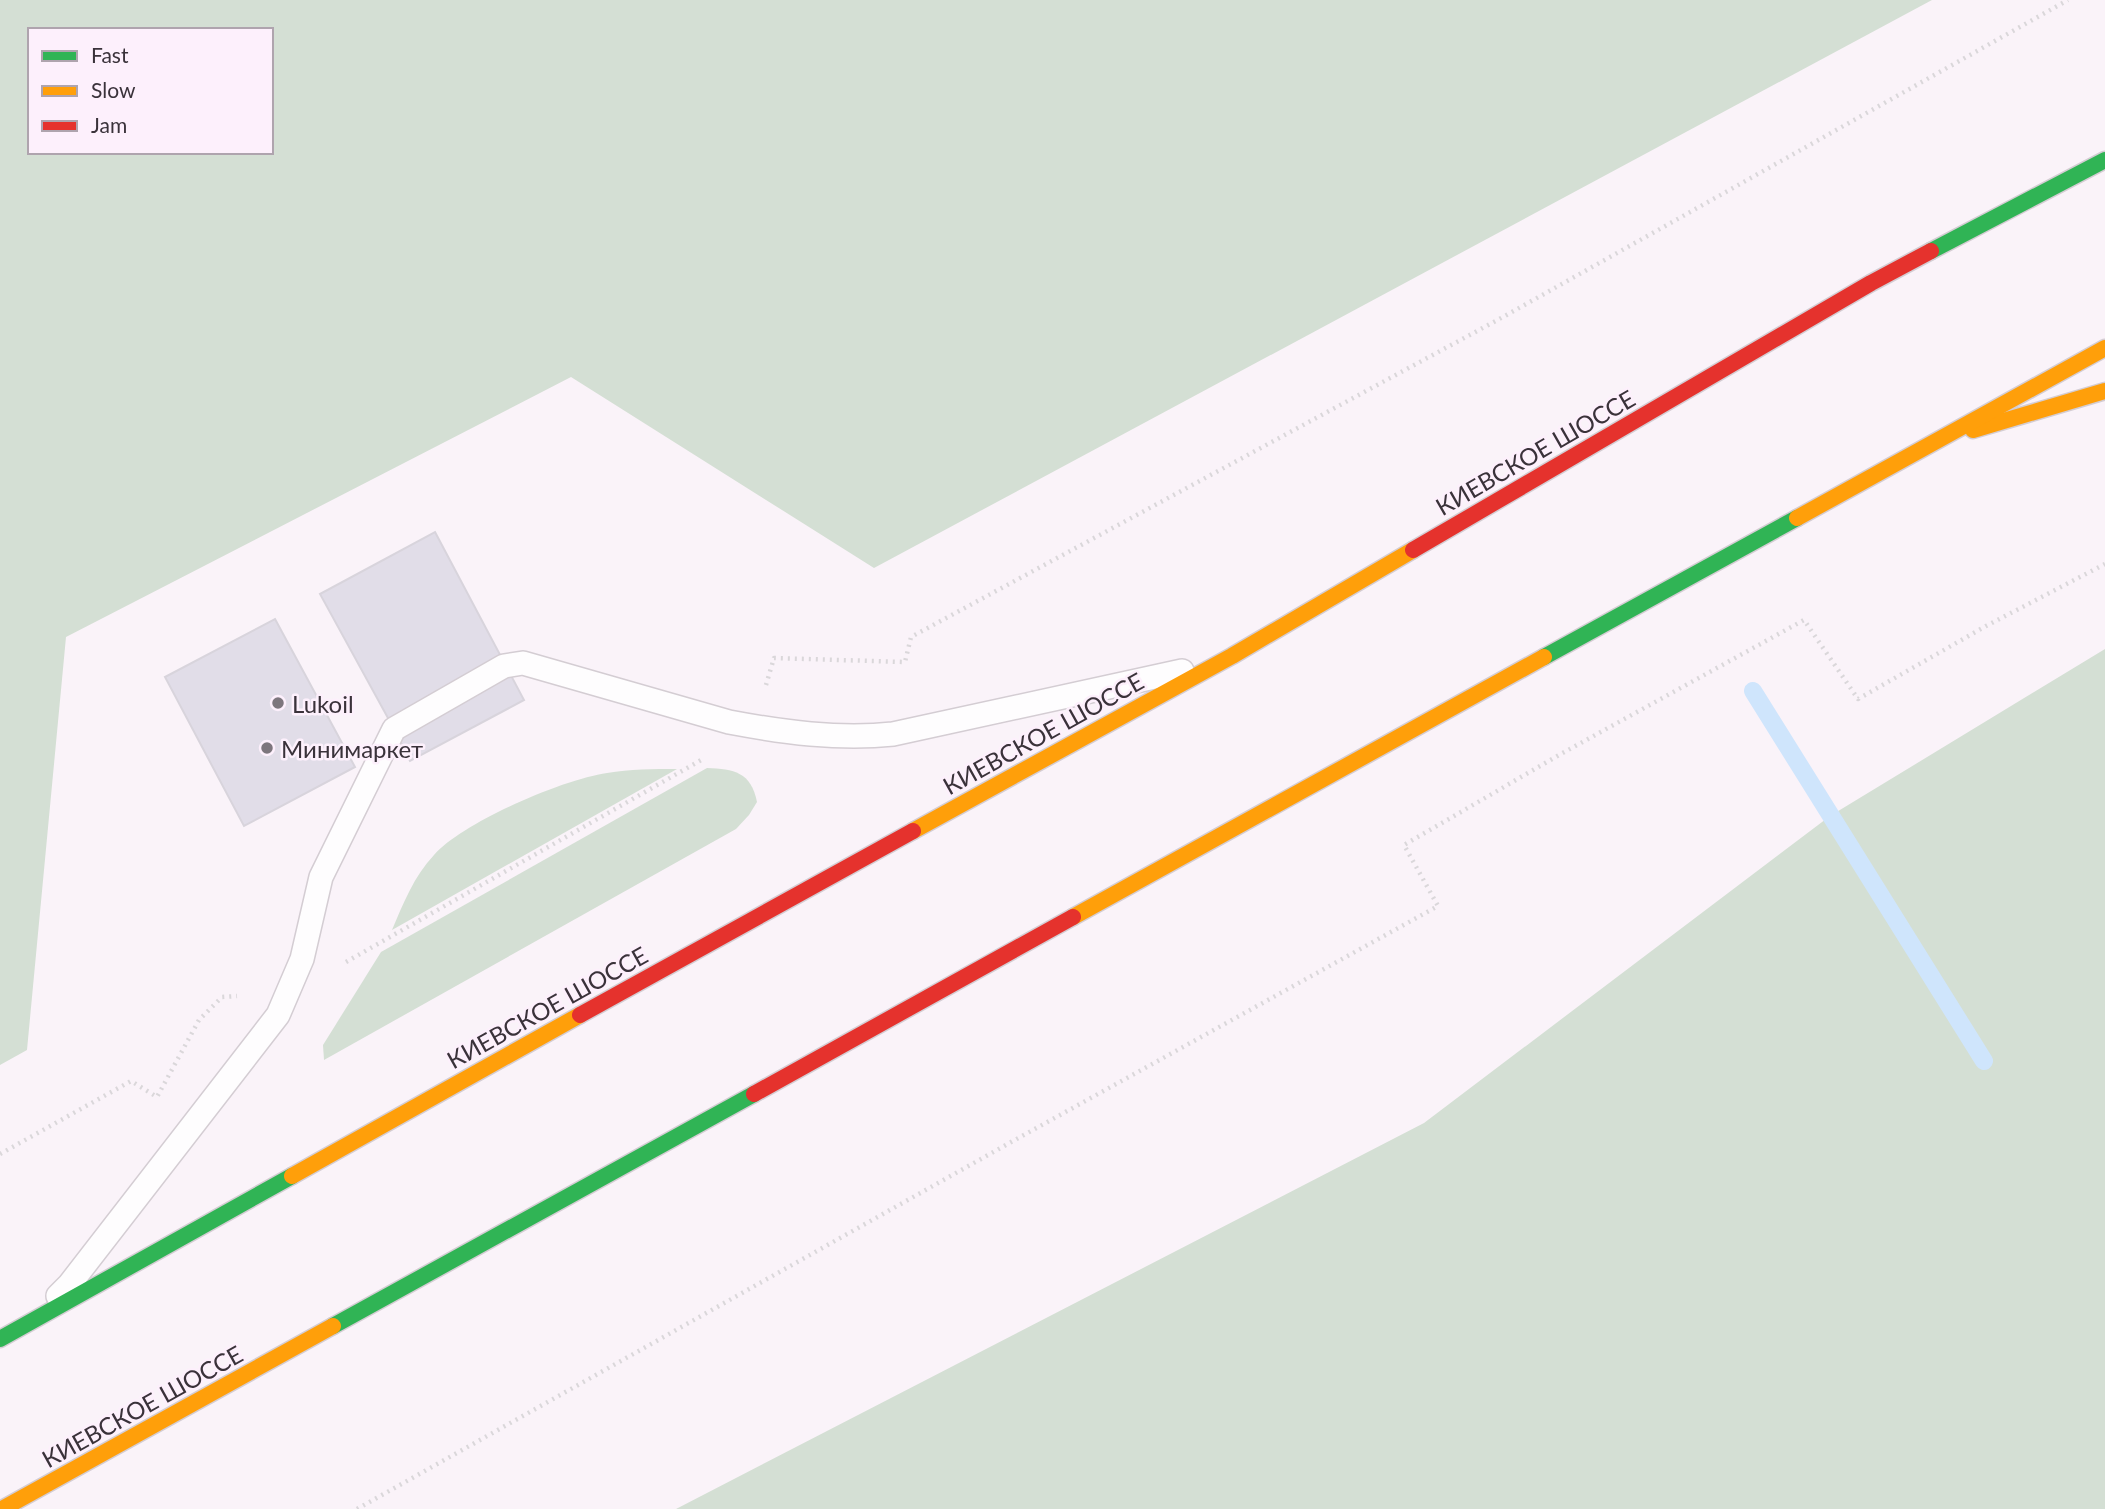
<svg xmlns="http://www.w3.org/2000/svg" width="2105" height="1509" viewBox="0 0 2105 1509" font-family="Lato,sans-serif">
	<style>
		.green { fill: #d4dfd4; fill-rule: evenodd }
		.lines { fill: none; stroke-linecap: round; stroke-linejoin: round }
		.stream { stroke: #cfe5fc; stroke-width: 18 }
		.building { fill: #e1dde8; stroke: #d8d4dc; stroke-width: 2 }
		.lane-casing { stroke: #d4cdd3; stroke-width: 26 }
		.fast-casing { stroke: #d4cdd3; stroke-width: 19 }
		.slow-casing { stroke: #d4cdd3; stroke-width: 19 }
		.jam-casing { stroke: #d4cdd3; stroke-width: 19 }
		.path { stroke: #dad7da; stroke-width: 4.5; stroke-dasharray: 2 5; stroke-linecap: butt }
		.lane { stroke: #fefdfe; stroke-width: 23 }
		.fast { stroke: #30b455; stroke-width: 16 }
		.slow { stroke: #ff9f0a; stroke-width: 16 }
		.jam { stroke: #e5322d; stroke-width: 16 }
		.poi-dot { fill: #7d767d; stroke: #fdf0fc; stroke-width: 2.5 }
		.labels { text-anchor: middle; dominant-baseline: central; stroke-width: 5; stroke-linejoin: round; paint-order: stroke }
		.street-label { font-size: 24px; fill: #3a323a; stroke: #fdf0fc }
		.poi-label { font-size: 24px; fill: #3a323a; stroke: #fdf0fc; text-anchor: start }
	</style>
	<rect width="100%" height="100%" fill="#faf3f9"/>
	<!-- green -->
	<g class="green">
		<path d="M0,0h1932l-1058,568 -303,-191 -505,260 -39,413 -27,15zM30,30h241v122h-241z"/>
		<polygon points="2105,649 2105,1509 676,1509 1424,1123 1830,816"/>
		<path d="M707,768c27,1 44,4 50,34l-8,13 -13,14 -412,231 -1,-15 58,-93z"/>
		<path d="M677,769l-285,161c11,-26 22,-54 42,-75 29,-33 130,-76 173,-82 23,-4 46,-4 70,-4z"/>
	</g>
	<g class="lines">
		<!-- stream -->
		<polyline class="stream" points="1753,691 1984,1061"/>
	</g>
	<!-- building -->
	<g class="building">
		<polygon points="435,532 524,700 410,761 394,729 320,594"/>
		<polygon points="275,619 355,767 244,826 165,677"/>
	</g>
	<g class="lines">
		<defs>
			<path id="lane" d="M58,1296l11,-11 209,-270 24,-56 19,-82 73,-148 110,-63 19,-3 206,59c53,10 110,18 164,12l289,-63"/>
			<g id="fast">
				<polyline points="1931,251 2105,160"/>
				<polyline points="1544,657 1797,518"/>
				<polyline points="333,1326 754,1094"/>
				<polyline points="0,1339 292,1176"/>
			</g>
			<g id="slow">
				<polyline points="1973,430 2105,391"/>
				<polyline points="1797,518 2105,348"/>
				<polyline points="913,831 1232,656 1413,550"/>
				<polyline points="1073,917 1544,657"/>
				<polyline points="292,1176 580,1015"/>
				<polyline points="2,1509 333,1326"/>
			</g>
			<g id="jam">
				<polyline points="1413,550 1871,283 1931,251"/>
				<polyline points="580,1015 913,831"/>
				<polyline points="754,1094 1073,917"/>
			</g>
		</defs>
		<!-- lane casing -->
		<use href="#lane" class="lane-casing"/>
		<!-- fast casing -->
		<use href="#fast" class="fast-casing"/>
		<!-- slow casing -->
		<use href="#slow" class="slow-casing"/>
		<!-- jam casing -->
		<use href="#jam" class="jam-casing"/>
		<!-- path -->
		<g class="path">
			<polyline points="766,685 774,658 905,662 911,637 1503,317 2068,0"/>
			<polyline points="346,962 703,759"/>
			<polyline points="0,1154 131,1081 157,1097 199,1020 222,997 237,996"/>
			<polyline points="357,1509 1013,1141 1438,906 1404,845 1559,755 1804,620 1858,699 1986,626 2105,564"/>
		</g>
		<!-- lane -->
		<use href="#lane" class="lane"/>
		<!-- fast -->
		<use href="#fast" class="fast"/>
		<!-- slow -->
		<use href="#slow" class="slow"/>
		<!-- jam -->
		<use href="#jam" class="jam"/>
	</g>
	<!-- markers -->
	<g class="poi-dot">
		<circle cx="278" cy="703" r="7"/>
		<circle cx="267" cy="748" r="7"/>
	</g>
	<g class="labels">
		<!-- street labels -->
		<g class="street-label">
			<text transform="translate(1535 452) rotate(-30)">КИЕВСКОЕ ШОССЕ</text>
			<text transform="translate(1043 733) rotate(-29)">КИЕВСКОЕ ШОССЕ</text>
			<text transform="translate(547 1007) rotate(-29)">КИЕВСКОЕ ШОССЕ</text>
			<text transform="translate(142 1406) rotate(-29)">КИЕВСКОЕ ШОССЕ</text>
		</g>
		<!-- poi labels -->
		<g class="poi-label">
			<text x="292" y="703">Lukoil</text>
			<text x="281" y="748">Минимаркет</text>
		</g>
	</g>
	<!-- legend -->
	<rect x="28" y="28" width="245" height="126" fill="#fdf0fc" stroke="#afa4ae" stroke-width="2"/>
	<rect x="42" y="51" width="35" height="10" fill="#30b455" stroke="#afa4ae" stroke-width="2"/>
	<text x="91" y="63" font-size="21" fill="#3a323a">Fast</text>
	<rect x="42" y="86" width="35" height="10" fill="#ff9f0a" stroke="#afa4ae" stroke-width="2"/>
	<text x="91" y="98" font-size="21" fill="#3a323a">Slow</text>
	<rect x="42" y="121" width="35" height="10" fill="#e5322d" stroke="#afa4ae" stroke-width="2"/>
	<text x="91" y="133" font-size="21" fill="#3a323a">Jam</text>
</svg>
